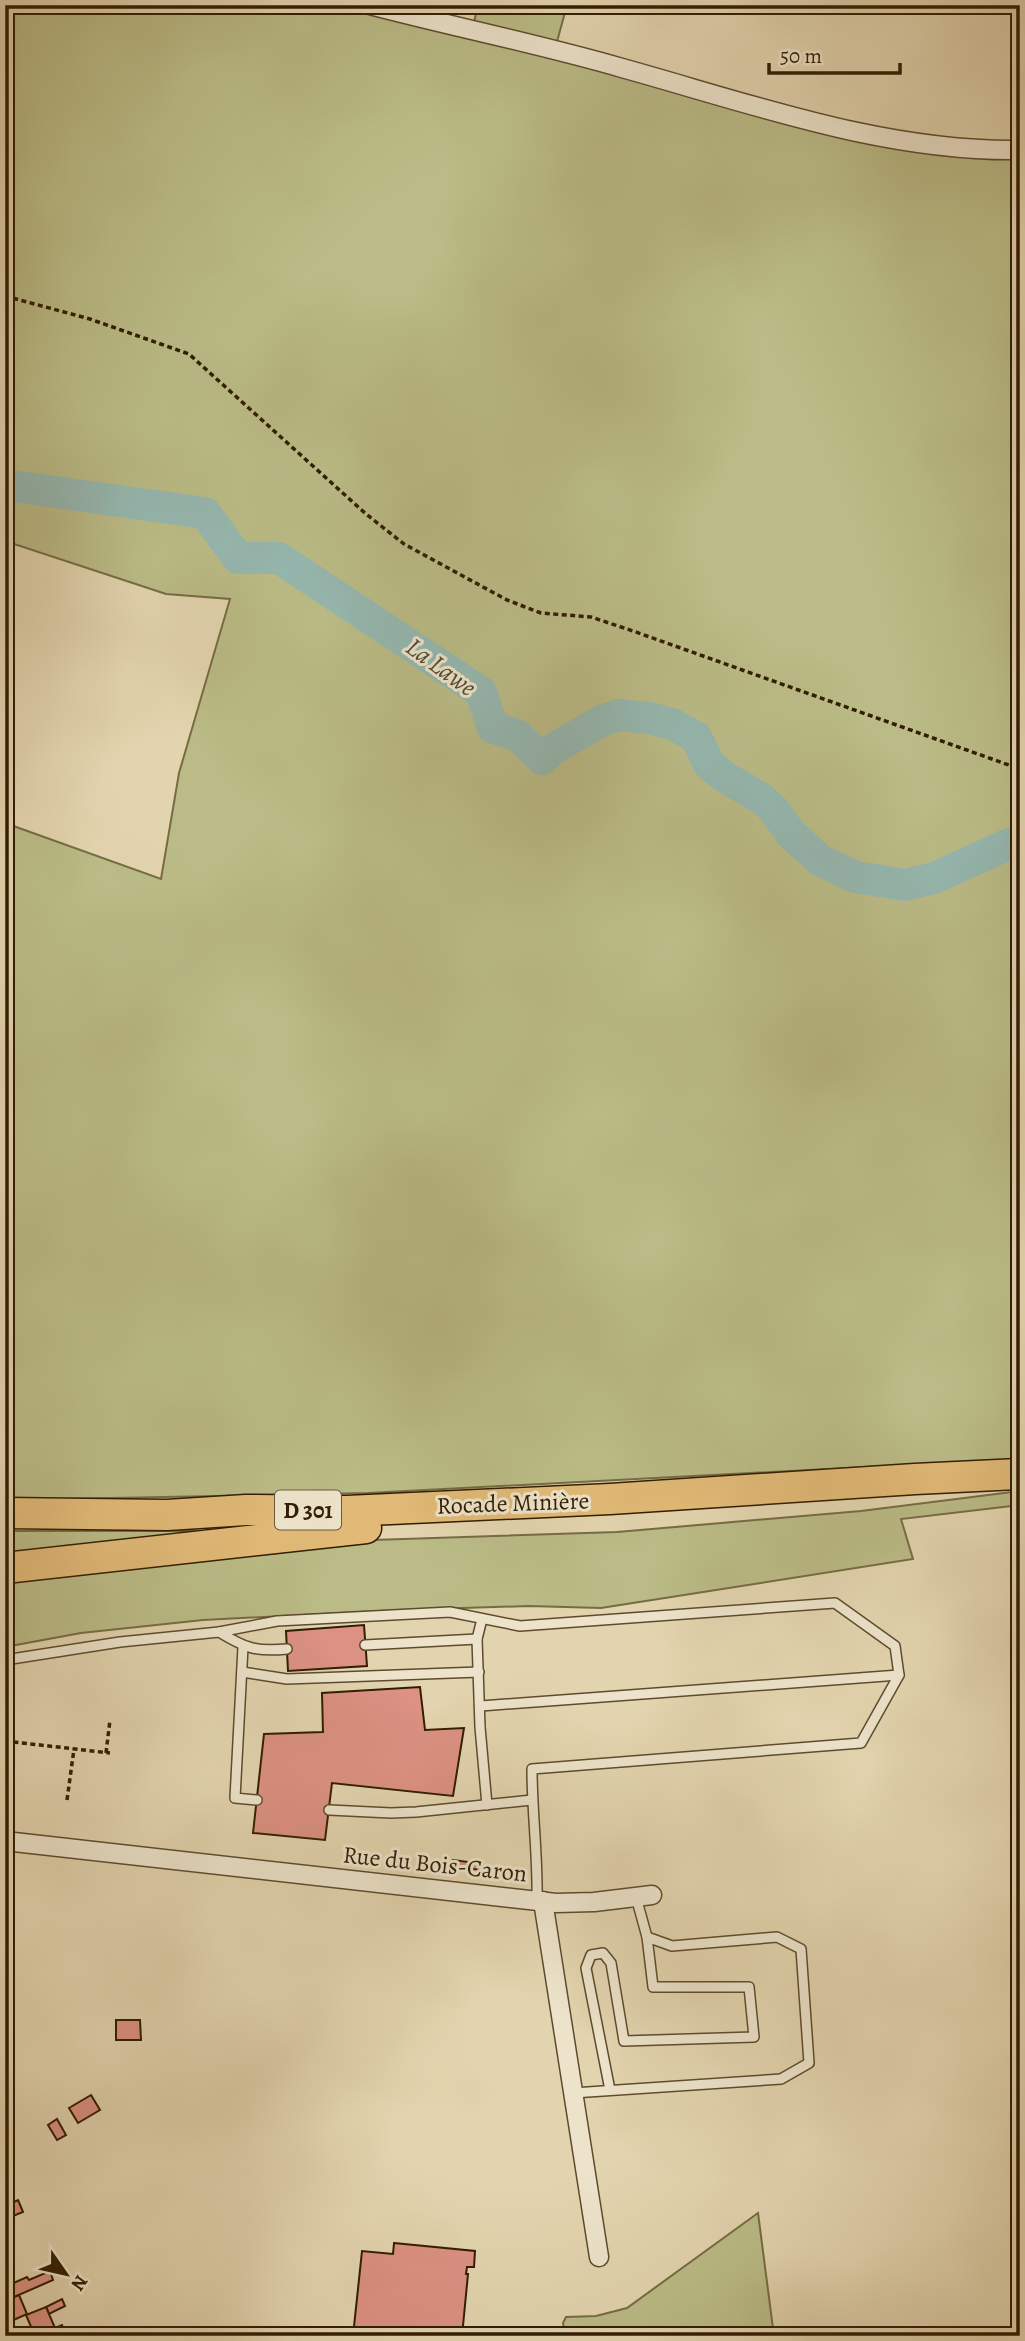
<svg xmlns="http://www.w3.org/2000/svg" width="1025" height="2341" viewBox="0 0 1025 2341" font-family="Alegreya,serif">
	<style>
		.green { fill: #babb86; stroke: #766c44; stroke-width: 2 }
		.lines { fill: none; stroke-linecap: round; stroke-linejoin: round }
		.river { stroke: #95b7af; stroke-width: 32 }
		.building { fill: #dc9182; stroke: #321d03; stroke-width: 2 }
		.service-casing { stroke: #5e4b2e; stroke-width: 12 }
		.minor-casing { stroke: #5e4b2e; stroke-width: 21 }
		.trunk-casing { stroke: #321d03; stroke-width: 33 }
		.path { stroke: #321d03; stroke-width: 3.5; stroke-dasharray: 5 3.5; stroke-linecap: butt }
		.service { stroke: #ece3ca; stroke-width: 9 }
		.minor { stroke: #ece3ca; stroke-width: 18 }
		.trunk { stroke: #e1ba77; stroke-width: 30 }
		.labels { text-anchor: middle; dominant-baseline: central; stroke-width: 6; stroke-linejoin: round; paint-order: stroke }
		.shield { fill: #ece3ca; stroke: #6a583f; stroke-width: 2 }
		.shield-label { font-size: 23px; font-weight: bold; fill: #321d03 }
		.street-label { font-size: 24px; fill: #321d03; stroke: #ece3ca }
		.water-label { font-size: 26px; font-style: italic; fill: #504b37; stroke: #ece3ca }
	</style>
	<rect width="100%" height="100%" fill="#e2d4ae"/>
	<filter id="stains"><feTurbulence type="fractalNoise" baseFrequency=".00286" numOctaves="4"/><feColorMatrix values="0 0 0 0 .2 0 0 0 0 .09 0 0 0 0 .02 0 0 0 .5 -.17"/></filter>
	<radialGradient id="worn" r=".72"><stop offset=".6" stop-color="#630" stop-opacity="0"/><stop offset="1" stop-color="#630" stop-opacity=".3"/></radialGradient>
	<!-- green -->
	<g class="green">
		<polygon points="5,5 370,5 472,31 478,5 567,5 555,49 843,130 1020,147 1020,1459 368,1493 5,1500 5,823 161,879 179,773 230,599 166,594 5,541"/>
		<polygon points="1020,1491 1020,1505 901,1519 913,1559 601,1608 529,1606 398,1610 203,1620 81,1633 5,1647 5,1531 266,1531 373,1540 617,1532 861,1511"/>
		<polygon points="758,2213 774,2336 565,2336 563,2323 566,2317 596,2316 627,2308"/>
	</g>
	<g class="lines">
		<!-- river -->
		<polyline class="river" points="5,485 205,513 238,558 279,558 481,692 493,728 517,735 542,759 553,749 603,720 619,715 649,718 672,724 696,737 709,764 725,777 762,799 773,809 792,835 820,860 855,877 905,885 934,878 1009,844 1020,841"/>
	</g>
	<!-- building -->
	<g class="building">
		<polygon points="364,1625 367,1666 288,1671 286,1631"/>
		<polygon points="420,1687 425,1730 464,1728 453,1796 332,1783 325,1840 253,1833 264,1734 323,1732 322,1693"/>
		<polygon points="453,1860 483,1864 482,1870 452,1867"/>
		<polygon points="116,2020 140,2020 141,2040 116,2040"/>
		<polygon points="91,2095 100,2110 78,2123 69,2108"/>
		<polygon points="57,2119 66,2135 57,2140 48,2125"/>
		<polygon points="18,2200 23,2212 13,2216 8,2205"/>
		<polygon points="394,2243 475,2251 474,2267 467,2267 466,2274 468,2274 462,2336 353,2336 362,2251 393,2254"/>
		<polygon points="50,2271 53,2280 5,2301 5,2283 7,2286 27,2277 29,2280"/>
		<polygon points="19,2295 27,2314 7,2323 5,2301"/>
		<polygon points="62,2299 65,2306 49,2314 46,2307"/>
		<polygon points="46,2307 55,2328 35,2336 26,2315"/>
		<polygon points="62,2325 66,2336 42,2336 41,2334"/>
	</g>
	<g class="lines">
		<defs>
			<g id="service">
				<polyline points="482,1619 477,1639 480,1727 487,1805"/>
				<path d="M219,1632c26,16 37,20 68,17"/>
				<polyline points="365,1645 477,1639"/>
				<polyline points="243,1647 235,1798 257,1800"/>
				<path d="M5,1660l115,-18 99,-10 58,-11 173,-9 70,14 315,-23 60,43 4,29 -38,68 -329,26c0,44 6,87 5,131"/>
				<polyline points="242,1672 287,1679 479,1672"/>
				<polyline points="481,1706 899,1675"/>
				<polyline points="329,1810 391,1813 416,1812 532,1800"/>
				<polyline points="610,2090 586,1968 591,1955 603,1953 611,1963 624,2041 754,2037 749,1987 653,1987 647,1937"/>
				<polyline points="573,2093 781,2079 809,2063 801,1949 777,1937 672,1946 647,1937 636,1897"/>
			</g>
			<g id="minor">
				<path d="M370,5c84,22 169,39 252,63 130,36 262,84 398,82"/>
				<polyline points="5,1841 556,1903 594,1902 652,1895"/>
				<polyline points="543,1901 599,2257"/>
			</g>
			<g id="trunk">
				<polyline points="5,1513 167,1515 246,1510 347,1511 610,1499 915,1479 1020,1474"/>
				<polyline points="5,1568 366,1528"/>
			</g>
		</defs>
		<!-- service casing -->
		<use href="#service" class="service-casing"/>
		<!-- minor casing -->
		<use href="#minor" class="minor-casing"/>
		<!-- trunk casing -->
		<use href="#trunk" class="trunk-casing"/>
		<!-- path -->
		<g class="path">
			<polyline points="5,296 90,319 189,354 366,514 404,544 507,600 541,613 591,617 633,631 1020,769"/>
			<polyline points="5,1741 110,1753"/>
			<polyline points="106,1753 110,1720"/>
			<polyline points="67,1800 74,1749"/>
		</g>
		<!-- service -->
		<use href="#service" class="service"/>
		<!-- minor -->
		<use href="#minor" class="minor"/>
		<!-- trunk -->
		<use href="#trunk" class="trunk"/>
	</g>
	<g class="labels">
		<!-- shield labels -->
		<rect class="shield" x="275" y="1490.5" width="66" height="39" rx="5"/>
		<g class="shield-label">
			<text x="308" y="1510">D 301</text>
		</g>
		<!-- street labels -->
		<g class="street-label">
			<text transform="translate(513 1503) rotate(-2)">Rocade Minière</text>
			<text transform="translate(435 1864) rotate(6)">Rue du Bois-Caron</text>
		</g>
		<!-- water labels -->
		<g class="water-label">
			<text transform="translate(441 667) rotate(36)">La Lawe</text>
		</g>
	</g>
	<!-- margin -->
	<rect width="1025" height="2341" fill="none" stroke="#e2d4ae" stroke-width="28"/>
	<rect x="7" y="7" width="1011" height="2327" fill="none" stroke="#321d03" stroke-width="3.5"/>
	<rect x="14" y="14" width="997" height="2313" fill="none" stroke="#321d03" stroke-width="2"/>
	<!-- north arrow -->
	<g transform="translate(66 2274) rotate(124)" stroke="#ece3ca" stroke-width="5" paint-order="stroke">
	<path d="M0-5L12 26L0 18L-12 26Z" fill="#321d03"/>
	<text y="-10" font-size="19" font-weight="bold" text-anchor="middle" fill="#321d03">N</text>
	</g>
	<!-- scale -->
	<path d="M769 63v10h131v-10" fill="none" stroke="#321d03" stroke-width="3.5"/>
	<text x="780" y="63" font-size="21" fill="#321d03" stroke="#ece3ca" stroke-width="5" paint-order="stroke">50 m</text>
	<rect width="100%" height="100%" filter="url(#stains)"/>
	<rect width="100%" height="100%" fill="url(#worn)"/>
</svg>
